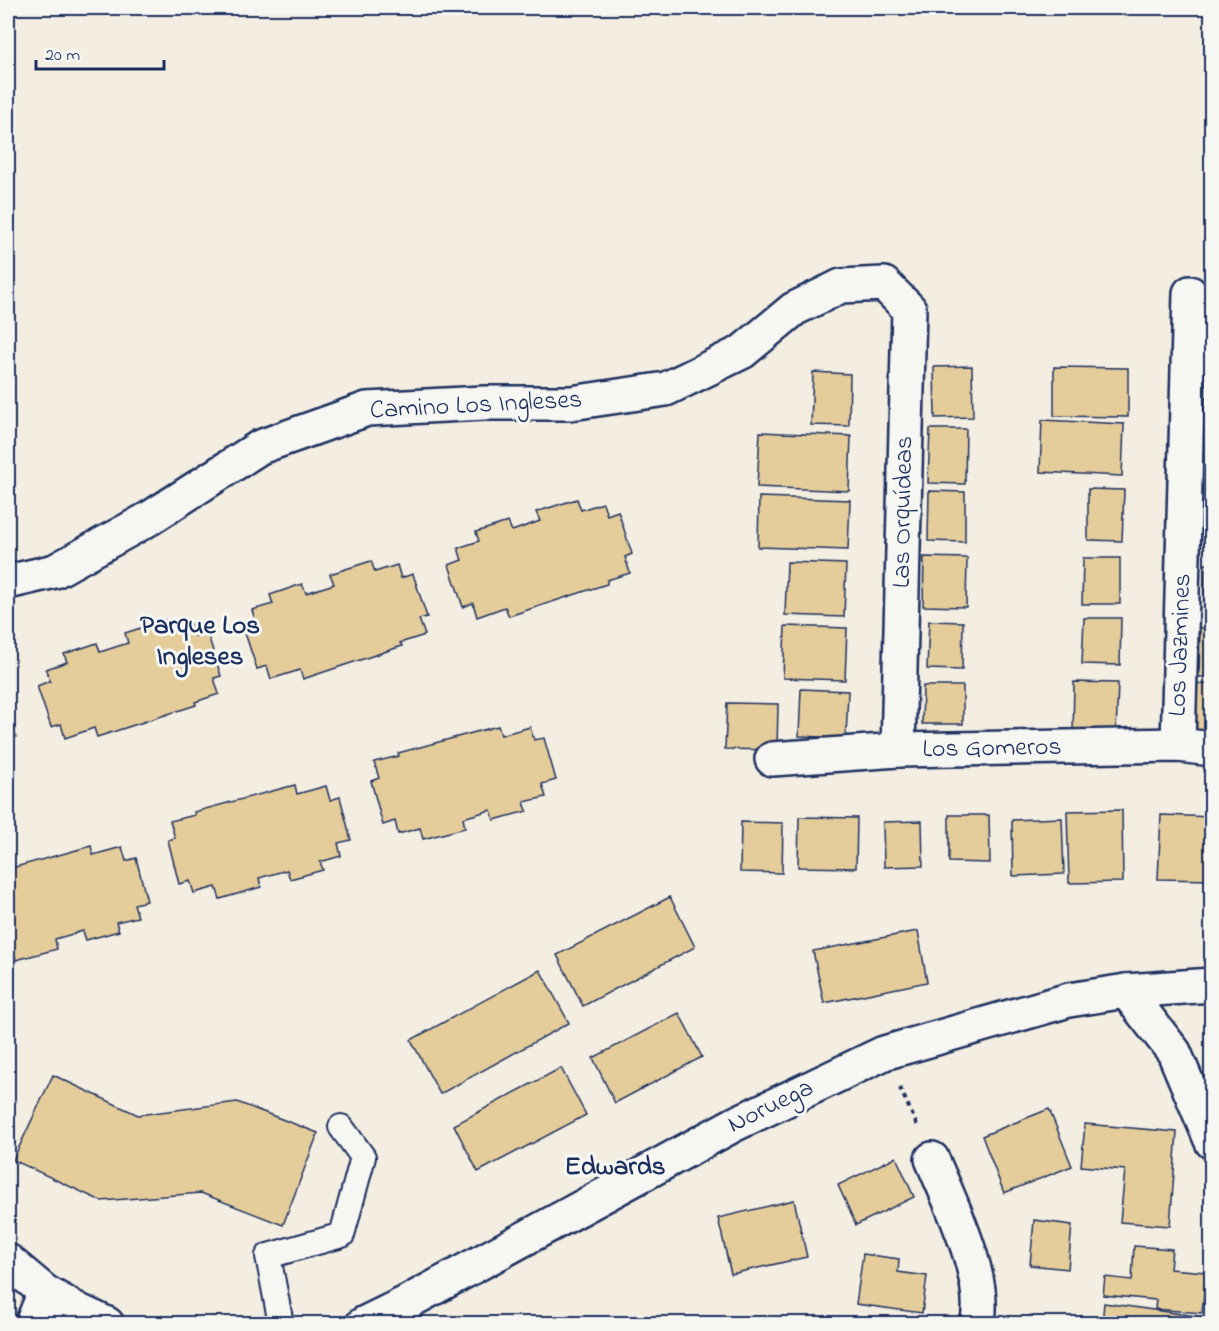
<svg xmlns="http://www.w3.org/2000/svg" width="1219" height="1331" viewBox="0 0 1219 1331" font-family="'Indie Flower',sans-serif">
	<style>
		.building { fill: #e5cd9b; stroke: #1b2f5e; stroke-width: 1.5 }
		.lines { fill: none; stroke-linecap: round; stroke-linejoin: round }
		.lane-casing { stroke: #1b2f5e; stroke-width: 28 }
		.street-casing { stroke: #1b2f5e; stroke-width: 38 }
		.secondary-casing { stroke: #1b2f5e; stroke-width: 38 }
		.path { stroke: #1b2f5e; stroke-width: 4; stroke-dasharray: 4.5 4.5; stroke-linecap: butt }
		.lane { stroke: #f6f6f2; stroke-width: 24 }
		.street { stroke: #f6f6f2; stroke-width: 33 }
		.secondary { stroke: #f6f6f2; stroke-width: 33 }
		.labels { text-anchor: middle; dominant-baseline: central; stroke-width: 6; stroke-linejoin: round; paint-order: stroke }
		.street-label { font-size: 26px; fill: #1b2f5e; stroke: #f6f6f2 }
		.neighbourhood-label { font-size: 27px; font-weight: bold; fill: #1b2f5e; stroke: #f6f6f2 }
	</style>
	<rect width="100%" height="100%" fill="#f3eee1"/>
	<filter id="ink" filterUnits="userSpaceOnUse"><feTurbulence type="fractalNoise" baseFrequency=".0167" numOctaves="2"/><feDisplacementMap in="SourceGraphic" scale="12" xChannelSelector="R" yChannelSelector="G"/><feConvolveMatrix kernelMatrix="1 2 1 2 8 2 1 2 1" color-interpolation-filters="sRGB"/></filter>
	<g filter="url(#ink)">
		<!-- building -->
		<g class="building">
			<polygon points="972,366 973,417 935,418 934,367"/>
			<polygon points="1054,367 1128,368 1128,417 1054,416"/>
			<polygon points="813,372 850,374 849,426 811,425"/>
			<polygon points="1211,372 1212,372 1212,428 1209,428"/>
			<polygon points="1042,420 1124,424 1122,476 1040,472"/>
			<polygon points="930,429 966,429 965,484 928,483"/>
			<polygon points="760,432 851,436 849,491 757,487"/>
			<polygon points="1088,489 1124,490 1122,541 1088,540"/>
			<polygon points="929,491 965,492 965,542 928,541"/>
			<polygon points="759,497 850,500 848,550 758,547"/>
			<polygon points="577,499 581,510 603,503 607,515 618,511 632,554 625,557 630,573 607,580 607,584 509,616 505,607 477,617 473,603 463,607 449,565 462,560 458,548 479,541 476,532 508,522 512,531 540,521 536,512"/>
			<polygon points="924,557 967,558 966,607 923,606"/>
			<polygon points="1083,558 1120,558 1120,604 1082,604"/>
			<polygon points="371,561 375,572 397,565 401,578 413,574 427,617 419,619 425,635 400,643 402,646 303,679 300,670 271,679 267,666 257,669 243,627 256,623 252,610 273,604 270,595 302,584 306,593 334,584 330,574"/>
			<polygon points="787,562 846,564 844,617 785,615"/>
			<polygon points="1205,564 1212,564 1212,617 1204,617"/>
			<polygon points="1084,618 1121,618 1120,665 1082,664"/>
			<polygon points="166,620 169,631 191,624 195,636 207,632 221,676 214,678 219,694 195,702 196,705 97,737 94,728 65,738 61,724 51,727 37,686 50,681 46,669 67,662 64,654 97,643 100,652 128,643 125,633"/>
			<polygon points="929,621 963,622 962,670 927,669"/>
			<polygon points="785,626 847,628 845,680 783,678"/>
			<polygon points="1200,628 1212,628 1212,677 1199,677"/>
			<polygon points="1074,682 1118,683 1116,734 1073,733"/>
			<rect x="1196" y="684" width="16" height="63"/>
			<polygon points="923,686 963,686 963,724 922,724"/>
			<polygon points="801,689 848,691 846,738 799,736"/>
			<polygon points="727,703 778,704 777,750 725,749"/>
			<polygon points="8,710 16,737 9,739 14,755 8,757"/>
			<polygon points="498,726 501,735 530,727 534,740 544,738 556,780 542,784 546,797 524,802 527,811 494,820 491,810 463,818 465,828 423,839 420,828 398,834 395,821 383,825 371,781 379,778 374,762 399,756 398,753"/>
			<polygon points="295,785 297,794 326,786 330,800 340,797 351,840 338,843 341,856 320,862 323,870 290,879 287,870 259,878 261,887 220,899 216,887 194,893 190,881 179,884 168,840 175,838 170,821 195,815 194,812"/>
			<polygon points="1122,810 1123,882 1069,883 1067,811"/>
			<polygon points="949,815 989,815 990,863 949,862"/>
			<polygon points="1161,815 1212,817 1212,880 1158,879"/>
			<polygon points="799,817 857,818 856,868 798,867"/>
			<polygon points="1062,818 1064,874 1013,876 1012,820"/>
			<polygon points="922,821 923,866 884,867 883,822"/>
			<polygon points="741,822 783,823 782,873 740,872"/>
			<polygon points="91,846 93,855 122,847 126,861 136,858 147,901 134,904 138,917 116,922 119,931 86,940 83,931 55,939 57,949 16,960 12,948 8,949 8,869"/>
			<polygon points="670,897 695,947 583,1006 557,955"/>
			<polygon points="918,931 927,982 824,1003 813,951"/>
			<polygon points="540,970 569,1023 440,1094 411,1040"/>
			<polygon points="679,1013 702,1057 615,1103 593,1058"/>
			<polygon points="561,1068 586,1115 478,1172 454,1125"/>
			<polygon points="53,1075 138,1115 237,1102 318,1133 283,1225 201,1193 101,1201 13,1160"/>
			<polygon points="1049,1109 1072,1166 1004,1193 982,1136"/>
			<polygon points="1085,1124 1177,1132 1170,1226 1120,1222 1125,1170 1081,1166"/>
			<polygon points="896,1157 914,1197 856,1225 838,1185"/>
			<polygon points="794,1200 807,1257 731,1274 718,1218"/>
			<polygon points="1034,1220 1072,1225 1068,1269 1030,1265"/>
			<polygon points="1134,1246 1172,1249 1170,1269 1206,1272 1202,1313 1155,1309 1156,1300 1103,1295 1105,1277 1132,1280"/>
			<polygon points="863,1254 899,1259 898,1272 927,1276 922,1313 856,1304"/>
			<polygon points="1104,1303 1195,1316 1194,1324 1102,1324"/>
			<polygon points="894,1318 928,1324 893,1324"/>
		</g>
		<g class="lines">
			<defs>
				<polyline id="lane" points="281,1324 268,1256 342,1235 363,1157 341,1127"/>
				<g id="street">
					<polyline points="8,582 55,571 150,518 260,447 367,409 484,403 571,403 666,389 742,352 794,309 841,286 884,284 909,309 898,750"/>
					<polyline points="1178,745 1190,293"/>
					<polyline points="772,759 898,750 1178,745 1212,749"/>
					<polyline points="1126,991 1174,1052 1212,1142"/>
					<path d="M932,1159c17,41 57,121 45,165"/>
					<polyline points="32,1324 45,1292"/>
				</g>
				<g id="secondary">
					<polyline points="8,1261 45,1292 79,1311 107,1324"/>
					<polyline points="363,1324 406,1303 735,1124 884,1053 1069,1000 1126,991 1212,985"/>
				</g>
			</defs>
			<!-- lane casing -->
			<use href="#lane" class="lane-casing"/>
			<!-- street casing -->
			<use href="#street" class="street-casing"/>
			<!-- secondary casing -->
			<use href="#secondary" class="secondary-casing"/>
			<!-- path -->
			<polyline class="path" points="900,1088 917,1125"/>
			<!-- lane -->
			<use href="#lane" class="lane"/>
			<!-- street -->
			<use href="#street" class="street"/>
			<!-- secondary -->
			<use href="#secondary" class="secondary"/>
		</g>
	</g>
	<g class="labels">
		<!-- street labels -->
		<g class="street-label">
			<text transform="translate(476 406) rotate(-3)">Camino Los Ingleses</text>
			<text transform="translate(904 512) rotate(-89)">Las Orquídeas</text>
			<text transform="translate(1181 645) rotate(-88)">Los Jazmines</text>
			<text transform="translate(992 749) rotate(-1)">Los Gomeros</text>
			<text transform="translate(771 1107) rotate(-26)">Noruega</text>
		</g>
		<!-- neighbourhood labels -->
		<g class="neighbourhood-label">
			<text x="200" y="626">Parque Los<tspan x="200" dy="31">Ingleses</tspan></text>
			<text x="615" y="1167">Edwards</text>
		</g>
	</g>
	<!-- margin -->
	<rect width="1219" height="1331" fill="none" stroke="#f6f6f2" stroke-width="30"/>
	<rect x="15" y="15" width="1189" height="1301" fill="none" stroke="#1b2f5e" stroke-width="2" filter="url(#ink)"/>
	<!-- scale -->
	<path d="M36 60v9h128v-9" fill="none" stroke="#1b2f5e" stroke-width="3"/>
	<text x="45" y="60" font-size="18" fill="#1b2f5e" stroke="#f6f6f2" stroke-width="4.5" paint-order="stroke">20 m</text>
</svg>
